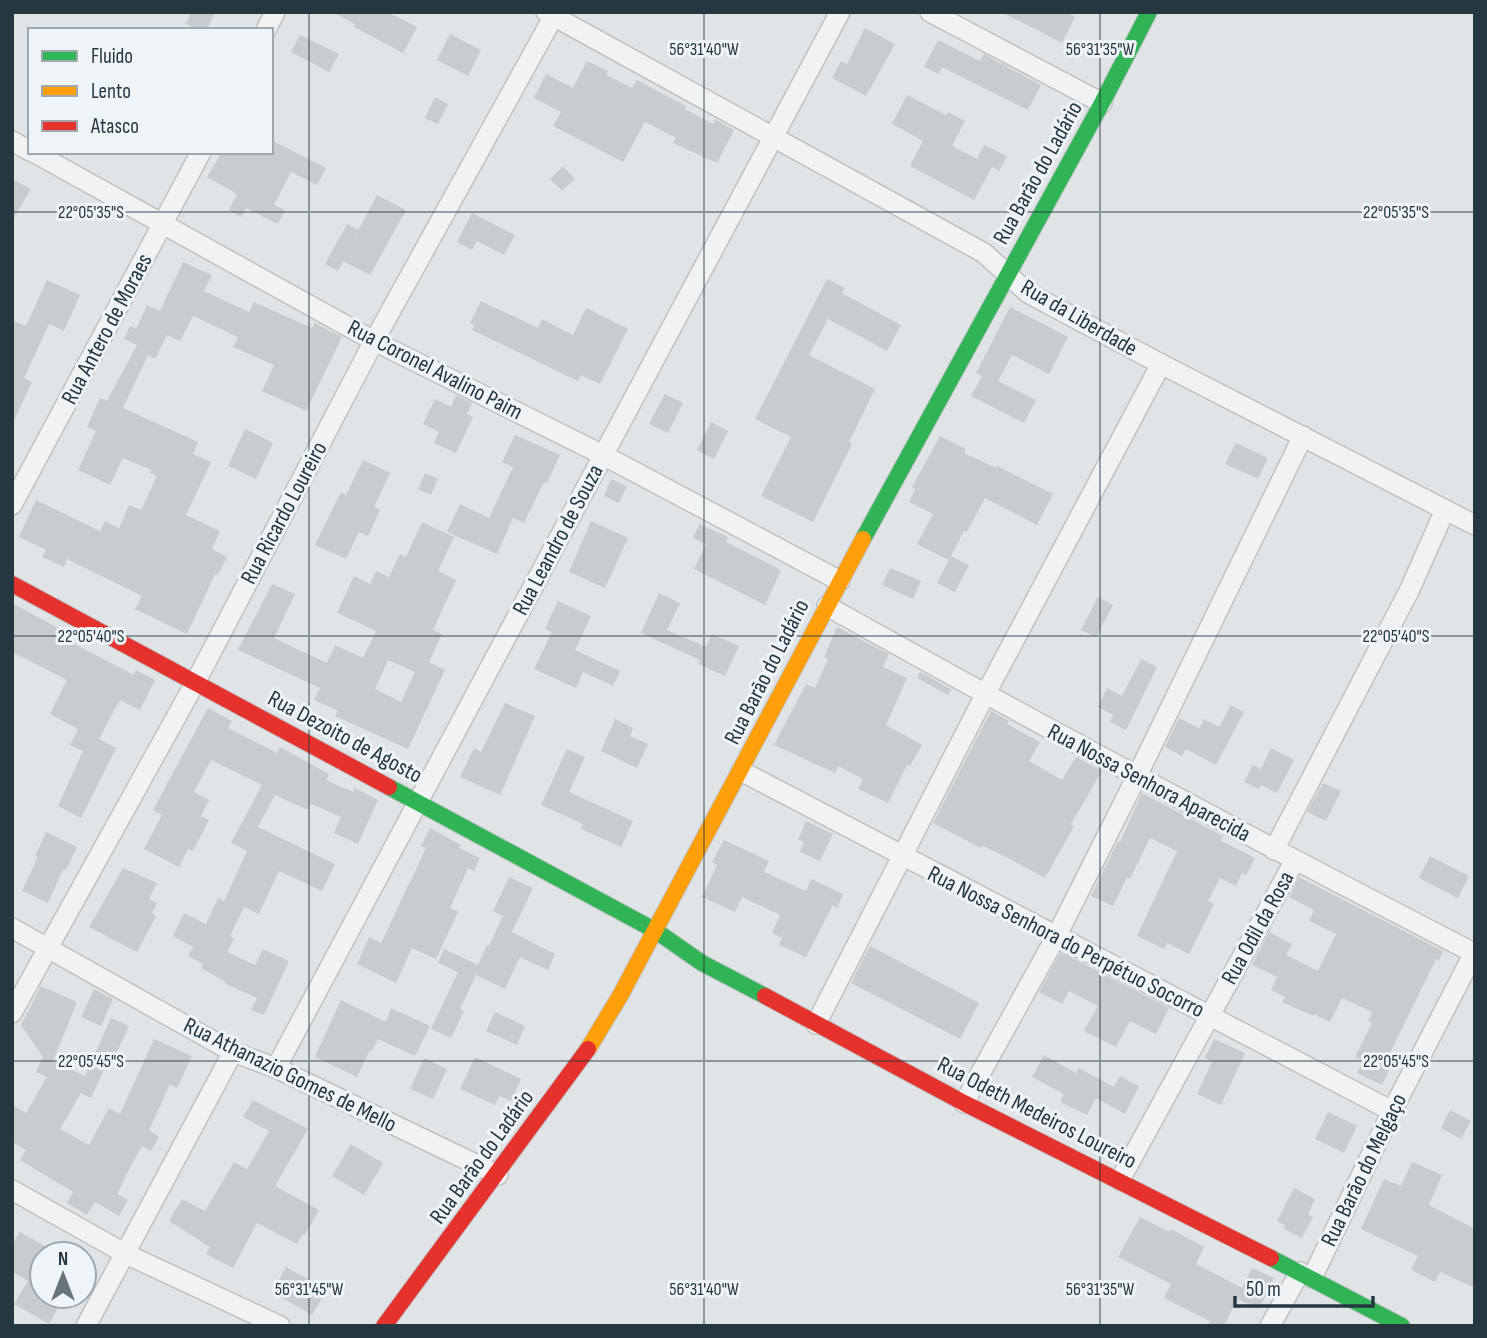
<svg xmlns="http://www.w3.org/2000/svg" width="1487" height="1338" viewBox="0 0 1487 1338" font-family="'Sofia Sans Condensed',sans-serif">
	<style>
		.building { fill: #c9ccce; fill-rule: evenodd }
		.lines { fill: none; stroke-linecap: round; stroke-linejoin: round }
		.street-casing { stroke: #bfc2c4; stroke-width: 22 }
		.fast-casing { stroke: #bfc2c4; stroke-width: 18 }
		.slow-casing { stroke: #bfc2c4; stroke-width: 18 }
		.jam-casing { stroke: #bfc2c4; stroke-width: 18 }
		.street { stroke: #f0f2f3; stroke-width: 19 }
		.fast { stroke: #30b455; stroke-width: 16 }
		.slow { stroke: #ff9f0a; stroke-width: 16 }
		.jam { stroke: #e5322d; stroke-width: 16 }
		.ticks { fill: none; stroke: #263741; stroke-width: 2; stroke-opacity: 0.45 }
		.labels { text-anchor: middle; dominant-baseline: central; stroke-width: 6; stroke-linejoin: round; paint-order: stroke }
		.street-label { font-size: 23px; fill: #263741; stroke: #eef4f7 }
		.ticks-label { font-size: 18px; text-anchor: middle; fill: #263741; stroke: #eef4f7; stroke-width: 6; stroke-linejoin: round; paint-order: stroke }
	</style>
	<rect width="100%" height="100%" fill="#e1e4e6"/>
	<!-- building -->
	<g class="building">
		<polygon points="191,12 215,12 207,30 198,30 186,24"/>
		<polygon points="332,12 387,12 417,27 403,53 354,27 355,24"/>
		<polygon points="1001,12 1067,12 1075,17 1062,43"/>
		<polygon points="865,28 895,44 866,96 832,78 841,61 847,64"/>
		<polygon points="450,34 481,50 468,76 437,60"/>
		<polygon points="300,35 339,54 329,72 291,52"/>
		<polygon points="938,40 980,61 984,54 1041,85 1028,110 942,67 939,74 924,67"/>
		<polygon points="587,61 608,71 606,75 632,88 637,80 686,106 685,109 713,124 715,119 734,130 717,163 673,143 676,138 645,122 623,162 553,126 561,112 534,98 546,74 573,88"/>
		<polygon points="907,95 946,115 948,112 965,121 952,146 977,159 984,145 1007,156 999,171 992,167 974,200 910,166 923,141 892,124"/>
		<polygon points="435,97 448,104 438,124 425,118"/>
		<polygon points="271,140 326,168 317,185 291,172 274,205 285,210 278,224 246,208 241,217 229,210 237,194 207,177 222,152 271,152"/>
		<polygon points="563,166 575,179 562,191 550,179"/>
		<polygon points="12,179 31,189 12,221"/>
		<polygon points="377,195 406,210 370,275 343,261 338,271 325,264 347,224 358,230 350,246"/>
		<polygon points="472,213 515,235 504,255 477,241 472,250 457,242"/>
		<polygon points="183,262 212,275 204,291 249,312 254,302 312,328 315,323 342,337 306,411 262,391 274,365 233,347 238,337 193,316 180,341 167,335 155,359 148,355 123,408 198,442 193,454 211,462 186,515 220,531 212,549 227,557 218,575 215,574 187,634 135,609 142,596 67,559 64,567 42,557 46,550 19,537 36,500 100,531 105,521 119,528 129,505 141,510 157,476 150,473 151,470 123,458 110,485 78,470 96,431 87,427 100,398 107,401 137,345 124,339 130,326 136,329 147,305 160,311"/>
		<polygon points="827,279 845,288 842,293 901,325 887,351 828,319 809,355 875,389 849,442 852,444 813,522 761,496 791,437 755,419"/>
		<polygon points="47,280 80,295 64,331 49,324 24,378 32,382 12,425 12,320 26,326"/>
		<polygon points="481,301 538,328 542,319 573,335 586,308 628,329 600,384 581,375 578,381 472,330 475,325 470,323"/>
		<polygon points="1010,307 1068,337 1049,374 1012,355 998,381 1036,400 1024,423 971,396 982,376 976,373"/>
		<polygon points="665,394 683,403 668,433 649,424"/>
		<polygon points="456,395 472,403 467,414 473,417 456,453 434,443 439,432 423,424 435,399 451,407"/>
		<polygon points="711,422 728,431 714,459 697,450"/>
		<polygon points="245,429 273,443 256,479 228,466"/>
		<polygon points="515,435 560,455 547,483 544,482 524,523 513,518 497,554 447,532 460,504 489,518 513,467 502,462"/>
		<polygon points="940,436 966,449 964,453 996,468 997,466 1053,494 1037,525 985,498 967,532 964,531 949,560 917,544 933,514 909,502 915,489 912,487"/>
		<polygon points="1236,443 1268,458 1258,479 1225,464"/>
		<polygon points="363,460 390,473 374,507 380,510 368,536 359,532 346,559 315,545 341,492 346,495"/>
		<polygon points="425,473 438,479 431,495 418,489"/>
		<polygon points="611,479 627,486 619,503 604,496"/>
		<polygon points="591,521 628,538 605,588 569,572"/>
		<path d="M422,522l32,15 -16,34 18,9 -23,50 9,4 -13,28 16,8 -37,79 -73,-33 3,-5 -24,-11 6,-12 -82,-38 34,-66 23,10 -21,44 53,25 8,-18 28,13 13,-27 -39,-18 17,-37 16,8 6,-13 13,6 11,-23 6,3zM388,660l27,12 -14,30 -26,-13z"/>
		<polygon points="699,524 728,537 726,542 781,570 765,605 694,569 706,544 693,538"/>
		<polygon points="951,556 969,565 955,592 937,583"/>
		<polygon points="890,568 921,581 913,599 882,585"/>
		<polygon points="659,593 680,603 667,630 706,647 712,634 739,646 725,676 698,664 700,660 641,633"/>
		<polygon points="1098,597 1113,605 1096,637 1081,630"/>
		<polygon points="558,601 591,616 575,650 620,671 613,686 583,672 576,688 534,669 552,632 545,629"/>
		<polygon points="12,603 62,630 59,636 134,675 136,670 155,680 140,710 120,700 113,712 99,739 116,748 81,818 58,806 83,751 70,745 78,729 50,714 67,680 12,652"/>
		<polygon points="837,627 889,654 883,667 907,678 886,725 922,745 910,766 907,765 888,803 858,789 863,779 838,766 835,773 774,745 806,684 815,688 828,659 824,657"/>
		<polygon points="1141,659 1157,667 1126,730 1110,722 1113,715 1098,707 1107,688 1122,696"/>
		<polygon points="920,672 951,689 948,695 917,678"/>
		<polygon points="505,703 535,716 500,795 460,777 474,748 481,752"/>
		<polygon points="1231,705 1244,712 1216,765 1186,749 1182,756 1165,747 1179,718 1199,728 1204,719 1219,727"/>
		<polygon points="208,708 232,721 228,728 277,753 280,747 329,774 326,780 353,792 355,788 378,800 358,844 334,833 341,817 311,804 308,810 275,795 258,827 335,864 322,891 279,871 259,914 244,907 230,936 234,939 227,952 255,965 263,949 289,961 264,1015 251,1010 257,998 226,984 226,982 201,968 203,964 188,956 193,947 173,936 184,913 206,924 218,898 224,901 247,851 231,843 262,785 211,760 194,792 209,800 201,816 209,820 193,851 188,849 179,867 144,849 162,815 153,810"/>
		<polygon points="991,711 1009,721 1007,724 1040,742 1029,761 1062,780 1076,757 1102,771 1071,824 1074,826 1045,878 1006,857 983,846 981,848 933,823"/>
		<polygon points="615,719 633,728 630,736 648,744 637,768 601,751"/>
		<polygon points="1271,748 1294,760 1277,793 1261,785 1259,789 1244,782 1253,765 1261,769"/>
		<polygon points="567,749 585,757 569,792 633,821 621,847 581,829 583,824 541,805"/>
		<polygon points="1323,783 1341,791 1326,821 1307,812"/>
		<polygon points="1142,793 1223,836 1221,841 1255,858 1246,875 1242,873 1236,886 1220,878 1208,901 1214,904 1189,954 1167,943 1164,949 1137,936 1177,851 1150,838 1130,879 1127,877 1113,906 1091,896 1118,841 1120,842"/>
		<polygon points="806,821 833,834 820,861 800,852 804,842 798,840"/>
		<polygon points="430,828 461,845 459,848 480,858 474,871 468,868 450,908 458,912 436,959 412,948 396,983 357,964 369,937 381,943 426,848 421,846"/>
		<polygon points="46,832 77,847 66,870 63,869 48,903 22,891 38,857 35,856"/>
		<polygon points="724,840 769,861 764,872 806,891 811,879 843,894 837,908 833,905 806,957 779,945 782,938 772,933 780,915 742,897 735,912 702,897 717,865 712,862"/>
		<polygon points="1430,856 1469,876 1458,898 1419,878"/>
		<polygon points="123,868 157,883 149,899 157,903 152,913 156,916 137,952 89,927"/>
		<polygon points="509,877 533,888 512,932 555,954 548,970 520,957 505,989 476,975 460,1009 464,1011 451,1038 431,1029 458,972 438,963 444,949 478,965 487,945 489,946 503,916 493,911"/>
		<polygon points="1299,877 1443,951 1439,961 1436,959 1387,1059 1393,1062 1382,1085 1357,1073 1363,1061 1355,1057 1372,1023 1368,1021 1372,1012 1342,998 1330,1022 1314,1014 1313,1016 1282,1002 1285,997 1271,990 1277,977 1252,965 1269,932 1292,944 1286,955 1318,971 1336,934 1309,921 1314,910 1289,897"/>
		<polygon points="870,946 979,1003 960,1039 851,983"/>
		<polygon points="1061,952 1169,1008 1156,1034 1130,1021 1116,1047 1084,1031 1098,1006 1069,991 1062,1004 1039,992"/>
		<polygon points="41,986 77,1002 53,1061 85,1076 111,1018 129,1026 114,1058 110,1057 91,1098 81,1093 60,1129 89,1145 109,1108 120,1114 154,1039 192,1056 177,1088 170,1084 149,1130 159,1137 151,1151 142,1146 125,1177 126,1177 117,1194 128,1200 119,1216 95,1202 87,1215 67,1203 73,1192 20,1160 26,1150 12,1142 12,1105 26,1113 47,1077 36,1072 43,1057 21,1025"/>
		<polygon points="94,989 113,999 101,1026 81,1017"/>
		<polygon points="341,1000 386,1022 391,1008 430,1026 415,1056 378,1039 372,1051 370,1050 357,1077 315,1057"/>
		<polygon points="495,1012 525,1026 517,1045 486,1031"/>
		<polygon points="1214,1039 1245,1053 1221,1105 1197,1094 1212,1062 1205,1058"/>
		<polygon points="1044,1055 1076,1073 1079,1068 1114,1087 1120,1076 1139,1086 1125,1114 1096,1098 1087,1115 1060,1102 1064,1094 1032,1077"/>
		<polygon points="475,1057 521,1079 511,1101 499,1096 495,1105 460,1089"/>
		<polygon points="424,1058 447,1069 433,1099 410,1089"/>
		<polygon points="253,1100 308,1129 275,1186 319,1210 305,1235 303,1234 297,1244 257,1223 233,1268 206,1254 210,1247 169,1221 182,1199 205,1211 234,1162 247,1169 269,1131 243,1117"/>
		<polygon points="1450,1110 1471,1121 1461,1139 1441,1128"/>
		<polygon points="1328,1112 1357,1126 1344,1153 1315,1139"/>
		<polygon points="351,1144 383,1163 364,1195 332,1176"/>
		<polygon points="1412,1162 1442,1175 1429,1205 1475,1229 1475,1288 1440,1272 1435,1282 1411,1270 1418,1256 1361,1229 1384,1179 1401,1186"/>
		<polygon points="1294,1188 1315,1199 1308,1214 1313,1217 1302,1238 1284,1229 1285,1225 1277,1221"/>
		<polygon points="1140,1217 1169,1232 1171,1229 1204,1247 1196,1264 1242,1288 1252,1268 1274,1278 1259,1309 1237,1299 1224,1326 1208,1326 1210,1321 1164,1298 1171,1284 1118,1257"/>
		<polygon points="20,1232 51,1250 42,1251 42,1296 49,1296 61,1303 49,1324 14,1304 28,1281 12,1272 12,1245"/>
		<polygon points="286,1267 327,1290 312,1315 272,1292"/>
	</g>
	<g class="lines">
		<defs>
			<g id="street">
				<polyline points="546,12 984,253 1028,293 1161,364 1475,525"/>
				<polyline points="930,12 1102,103"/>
				<polyline points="266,30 275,12"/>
				<polyline points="12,141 30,151"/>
				<polyline points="33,152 374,341 603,455 840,581"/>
				<polyline points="12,505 201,152"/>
				<path d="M827,606c214,120 430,235 647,347"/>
				<polyline points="741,771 1392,1111"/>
				<polyline points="1274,850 1410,589 1445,510"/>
				<polyline points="12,928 233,1052 276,1068 498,1175"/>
				<polyline points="12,1013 195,683 374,341 556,12"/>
				<polyline points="816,1024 985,695 1161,364"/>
				<polyline points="276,1068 840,12"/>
				<polyline points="964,1103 1057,935 1137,776 1303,436"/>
				<polyline points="1120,1180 1295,860"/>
				<polyline points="12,1190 126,1254 280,1326"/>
				<polyline points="1312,1278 1392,1111 1475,951"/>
				<polyline points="86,1326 233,1052"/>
				<polyline points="1270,1326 1300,1272"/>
			</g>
			<g id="fast">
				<polyline points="863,539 1102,103 1149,12"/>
				<polyline points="389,787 656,931 702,963 765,996"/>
				<polyline points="1271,1258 1402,1326"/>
			</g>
			<polyline id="slow" points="588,1049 620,996 863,539"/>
			<g id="jam">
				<polyline points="12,584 389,787"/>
				<polyline points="765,996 964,1103 1271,1258"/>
				<polyline points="384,1326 588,1049"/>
			</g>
		</defs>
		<!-- street casing -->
		<use href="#street" class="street-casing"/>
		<!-- fast casing -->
		<use href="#fast" class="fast-casing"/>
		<!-- slow casing -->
		<use href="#slow" class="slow-casing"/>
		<!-- jam casing -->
		<use href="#jam" class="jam-casing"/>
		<!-- street -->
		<use href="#street" class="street"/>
		<!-- fast -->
		<use href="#fast" class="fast"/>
		<!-- slow -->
		<use href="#slow" class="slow"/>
		<!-- jam -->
		<use href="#jam" class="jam"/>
	</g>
	<!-- ticks -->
	<path class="ticks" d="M309,12v1314M704,12v1314M1100,12v1314M12,212h1463M12,636h1463M12,1061h1463"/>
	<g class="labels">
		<!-- street labels -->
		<g class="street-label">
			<text transform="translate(1038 173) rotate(-61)">Rua Barão do Ladário</text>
			<text transform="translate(1079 318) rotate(30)">Rua da Liberdade</text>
			<text transform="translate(107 329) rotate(-62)">Rua Antero de Moraes</text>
			<text transform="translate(435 370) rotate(27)">Rua Coronel Avalino Paim</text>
			<text transform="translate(284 513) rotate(-62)">Rua Ricardo Loureiro</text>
			<text transform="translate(558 540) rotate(-62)">Rua Leandro de Souza</text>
			<text transform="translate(767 672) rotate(-63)">Rua Barão do Ladário</text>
			<text transform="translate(345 737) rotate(28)">Rua Dezoito de Agosto</text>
			<text transform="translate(1149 783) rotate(28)">Rua Nossa Senhora Aparecida</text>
			<text transform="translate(1258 928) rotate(-61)">Rua Odil da Rosa</text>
			<text transform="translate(1066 942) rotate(27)">Rua Nossa Senhora do Perpétuo Socorro</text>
			<text transform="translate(290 1075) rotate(26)">Rua Athanazio Gomes de Mello</text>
			<text transform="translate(1037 1113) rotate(27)">Rua Odeth Medeiros Loureiro</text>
			<text transform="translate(482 1157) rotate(-54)">Rua Barão do Ladário</text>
			<text transform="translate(1364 1170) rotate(-64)">Rua Barão do Melgaço</text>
		</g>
	</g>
	<g class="ticks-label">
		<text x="704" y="55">56°31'40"W</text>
		<text x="1100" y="55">56°31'35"W</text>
		<text x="91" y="218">22°05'35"S</text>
		<text x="1396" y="218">22°05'35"S</text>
		<text x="91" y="642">22°05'40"S</text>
		<text x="1396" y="642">22°05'40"S</text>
		<text x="91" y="1067">22°05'45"S</text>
		<text x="1396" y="1067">22°05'45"S</text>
		<text x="309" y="1295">56°31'45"W</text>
		<text x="704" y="1295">56°31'40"W</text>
		<text x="1100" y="1295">56°31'35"W</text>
	</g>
	<!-- border -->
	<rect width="1487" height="1338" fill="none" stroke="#263741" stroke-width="28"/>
	<!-- legend -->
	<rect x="28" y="28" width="245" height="126" fill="#eef4f7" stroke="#9ea8ae" stroke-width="2"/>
	<rect x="42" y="51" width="35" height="10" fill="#30b455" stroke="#9ea8ae" stroke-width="2"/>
	<text x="91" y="63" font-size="21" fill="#263741">Fluido</text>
	<rect x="42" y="86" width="35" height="10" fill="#ff9f0a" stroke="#9ea8ae" stroke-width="2"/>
	<text x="91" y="98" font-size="21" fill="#263741">Lento</text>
	<rect x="42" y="121" width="35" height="10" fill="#e5322d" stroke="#9ea8ae" stroke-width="2"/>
	<text x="91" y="133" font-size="21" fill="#263741">Atasco</text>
	<!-- north arrow -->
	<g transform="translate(63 1275)"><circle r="33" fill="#eef4f7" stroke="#9ea8ae" stroke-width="2"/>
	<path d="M0-5L12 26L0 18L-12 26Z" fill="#67747b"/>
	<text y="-10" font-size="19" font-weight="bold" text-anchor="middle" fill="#263741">N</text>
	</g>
	<!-- scale -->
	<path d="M1235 1296v10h138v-10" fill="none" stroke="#263741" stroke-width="3.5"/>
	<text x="1246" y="1296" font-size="21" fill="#263741" stroke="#eef4f7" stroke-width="5" paint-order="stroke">50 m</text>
</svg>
